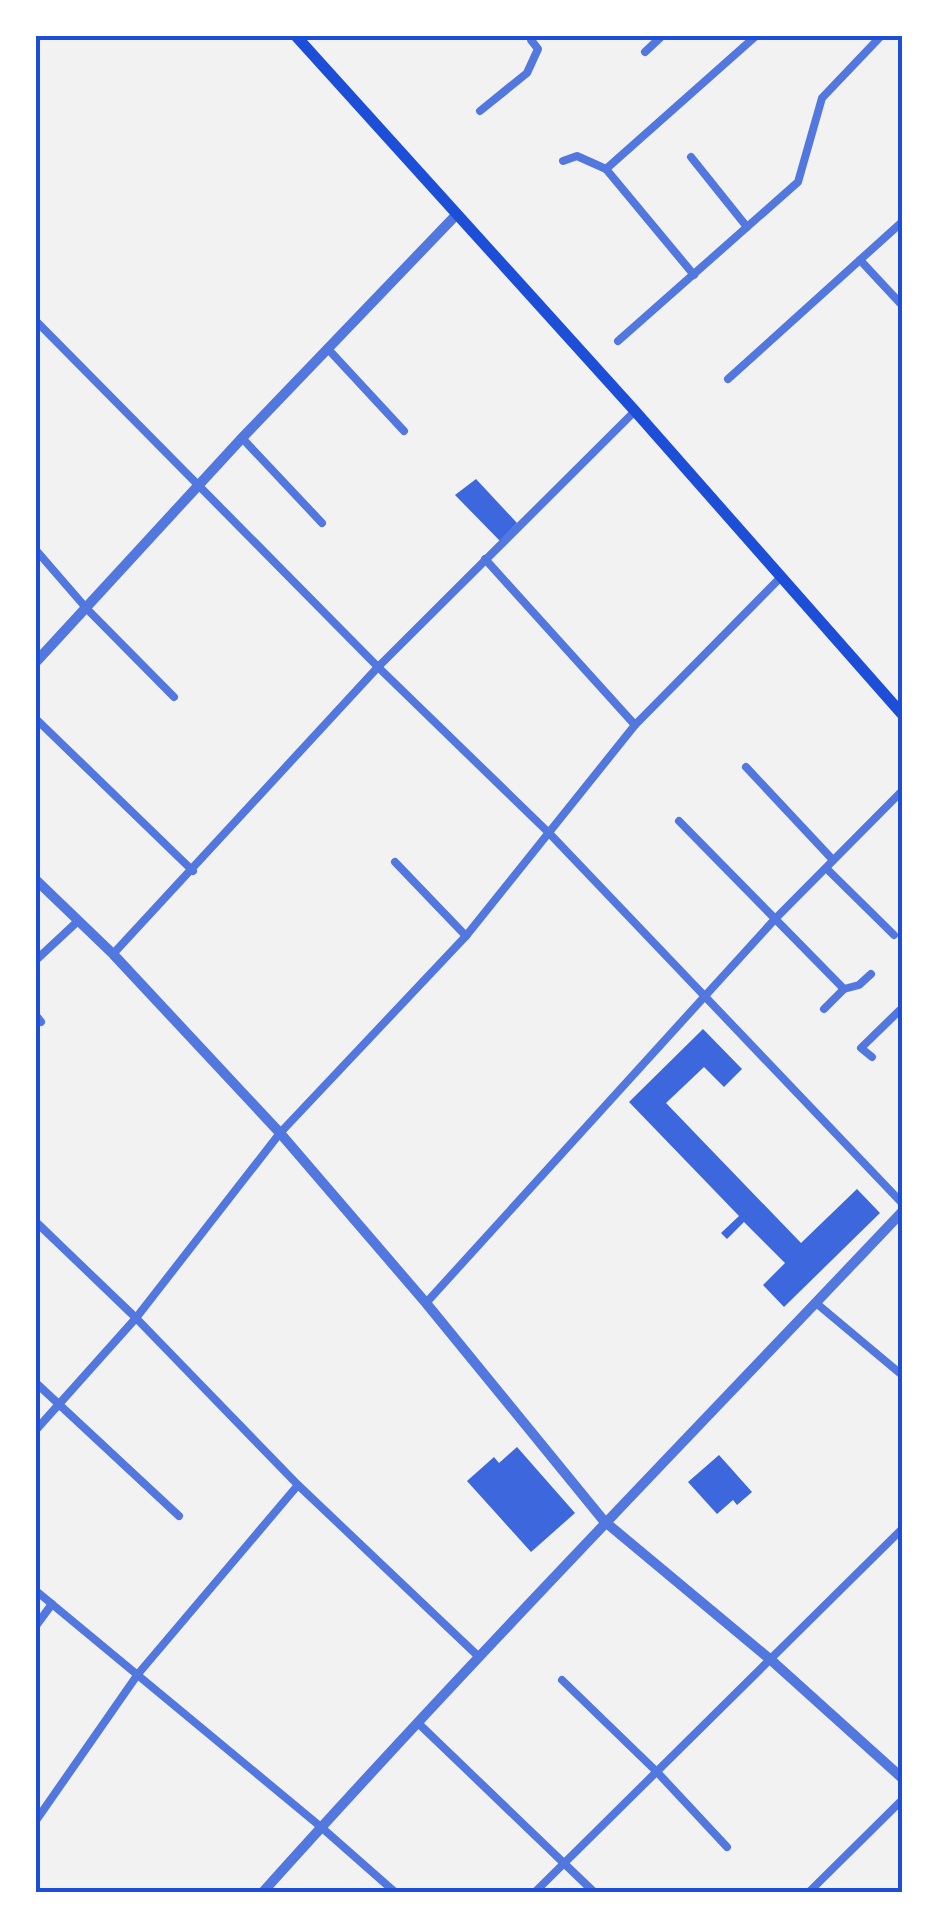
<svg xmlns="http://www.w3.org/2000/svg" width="937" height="1928" viewBox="0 0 937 1928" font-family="'Fira Sans Condensed',sans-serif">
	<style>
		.building { fill: #3d67dc }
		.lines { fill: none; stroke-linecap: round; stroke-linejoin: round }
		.minor { stroke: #5277de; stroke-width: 8 }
		.tertiary { stroke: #5277de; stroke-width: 10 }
		.secondary { stroke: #1d4ed8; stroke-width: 11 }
		.neatline { fill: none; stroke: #1d4ed8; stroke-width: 4 }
	</style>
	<rect width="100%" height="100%" fill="#f2f2f2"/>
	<!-- building -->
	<g class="building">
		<polygon points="476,479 517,523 500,541 455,495"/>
		<polygon points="703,1029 742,1069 724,1087 704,1067 666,1103 801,1243 857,1189 880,1213 784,1307 763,1285 785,1263 744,1222 727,1239 721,1233 739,1216 629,1102"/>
		<polygon points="517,1447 575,1513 531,1552 467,1481 494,1457 499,1463"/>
		<polygon points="719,1455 752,1492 737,1505 733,1500 717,1514 688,1482"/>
	</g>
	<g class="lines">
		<!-- minor -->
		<g class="minor">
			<polyline points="900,35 902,37"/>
			<polyline points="645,52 663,35"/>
			<polyline points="480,111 527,73 538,49 531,40 533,35"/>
			<polyline points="691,157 747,227"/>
			<polyline points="563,161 577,156 606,169 694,275"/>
			<polyline points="606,169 757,35"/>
			<polyline points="860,260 900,303"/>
			<polyline points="35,320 378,667 550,834 902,1203"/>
			<polyline points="618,341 798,182 822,98 882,35"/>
			<polyline points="328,349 404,431"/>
			<polyline points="728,379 902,222"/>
			<polyline points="242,438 322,523"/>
			<polyline points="35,549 87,609 174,697"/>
			<polyline points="485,559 635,725"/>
			<polyline points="35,718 193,871"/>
			<polyline points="746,767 833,860"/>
			<polyline points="679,821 844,989"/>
			<polyline points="395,862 466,936"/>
			<polyline points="826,868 894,935"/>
			<polyline points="113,954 378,667 635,411"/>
			<polyline points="35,961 78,921"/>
			<polyline points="824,1009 844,989 859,985 871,974"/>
			<polyline points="35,1014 41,1022"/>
			<polyline points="872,1057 861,1048 902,1008"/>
			<polyline points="35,1221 136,1318 298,1485 478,1656"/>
			<polyline points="426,1303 775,919 902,791"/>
			<polyline points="816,1303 902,1375"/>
			<polyline points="35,1382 179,1516"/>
			<polyline points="35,1431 136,1318 280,1133 466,936 635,725 781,577"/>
			<polyline points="35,1590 321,1827 396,1893"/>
			<polyline points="35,1627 52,1604"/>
			<polyline points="562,1680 657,1772 727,1847"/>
			<polyline points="418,1723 595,1893"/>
			<polyline points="35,1822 138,1674 298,1485"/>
			<polyline points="534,1893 902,1529"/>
			<polyline points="808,1893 902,1800"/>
		</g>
		<!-- tertiary -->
		<g class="tertiary">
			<polyline points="35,663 242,438 457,214"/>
			<polyline points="35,879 113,954 280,1133 426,1303 604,1521 771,1660 902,1778"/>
			<path d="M262,1893c208,-232 426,-455 640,-681"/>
		</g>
		<!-- secondary -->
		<polyline class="secondary" points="295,35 635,411 902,714"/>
	</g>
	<!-- border -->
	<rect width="937" height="1928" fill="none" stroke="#ffffff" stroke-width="75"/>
	<rect x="38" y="38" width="862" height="1852" class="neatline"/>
</svg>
